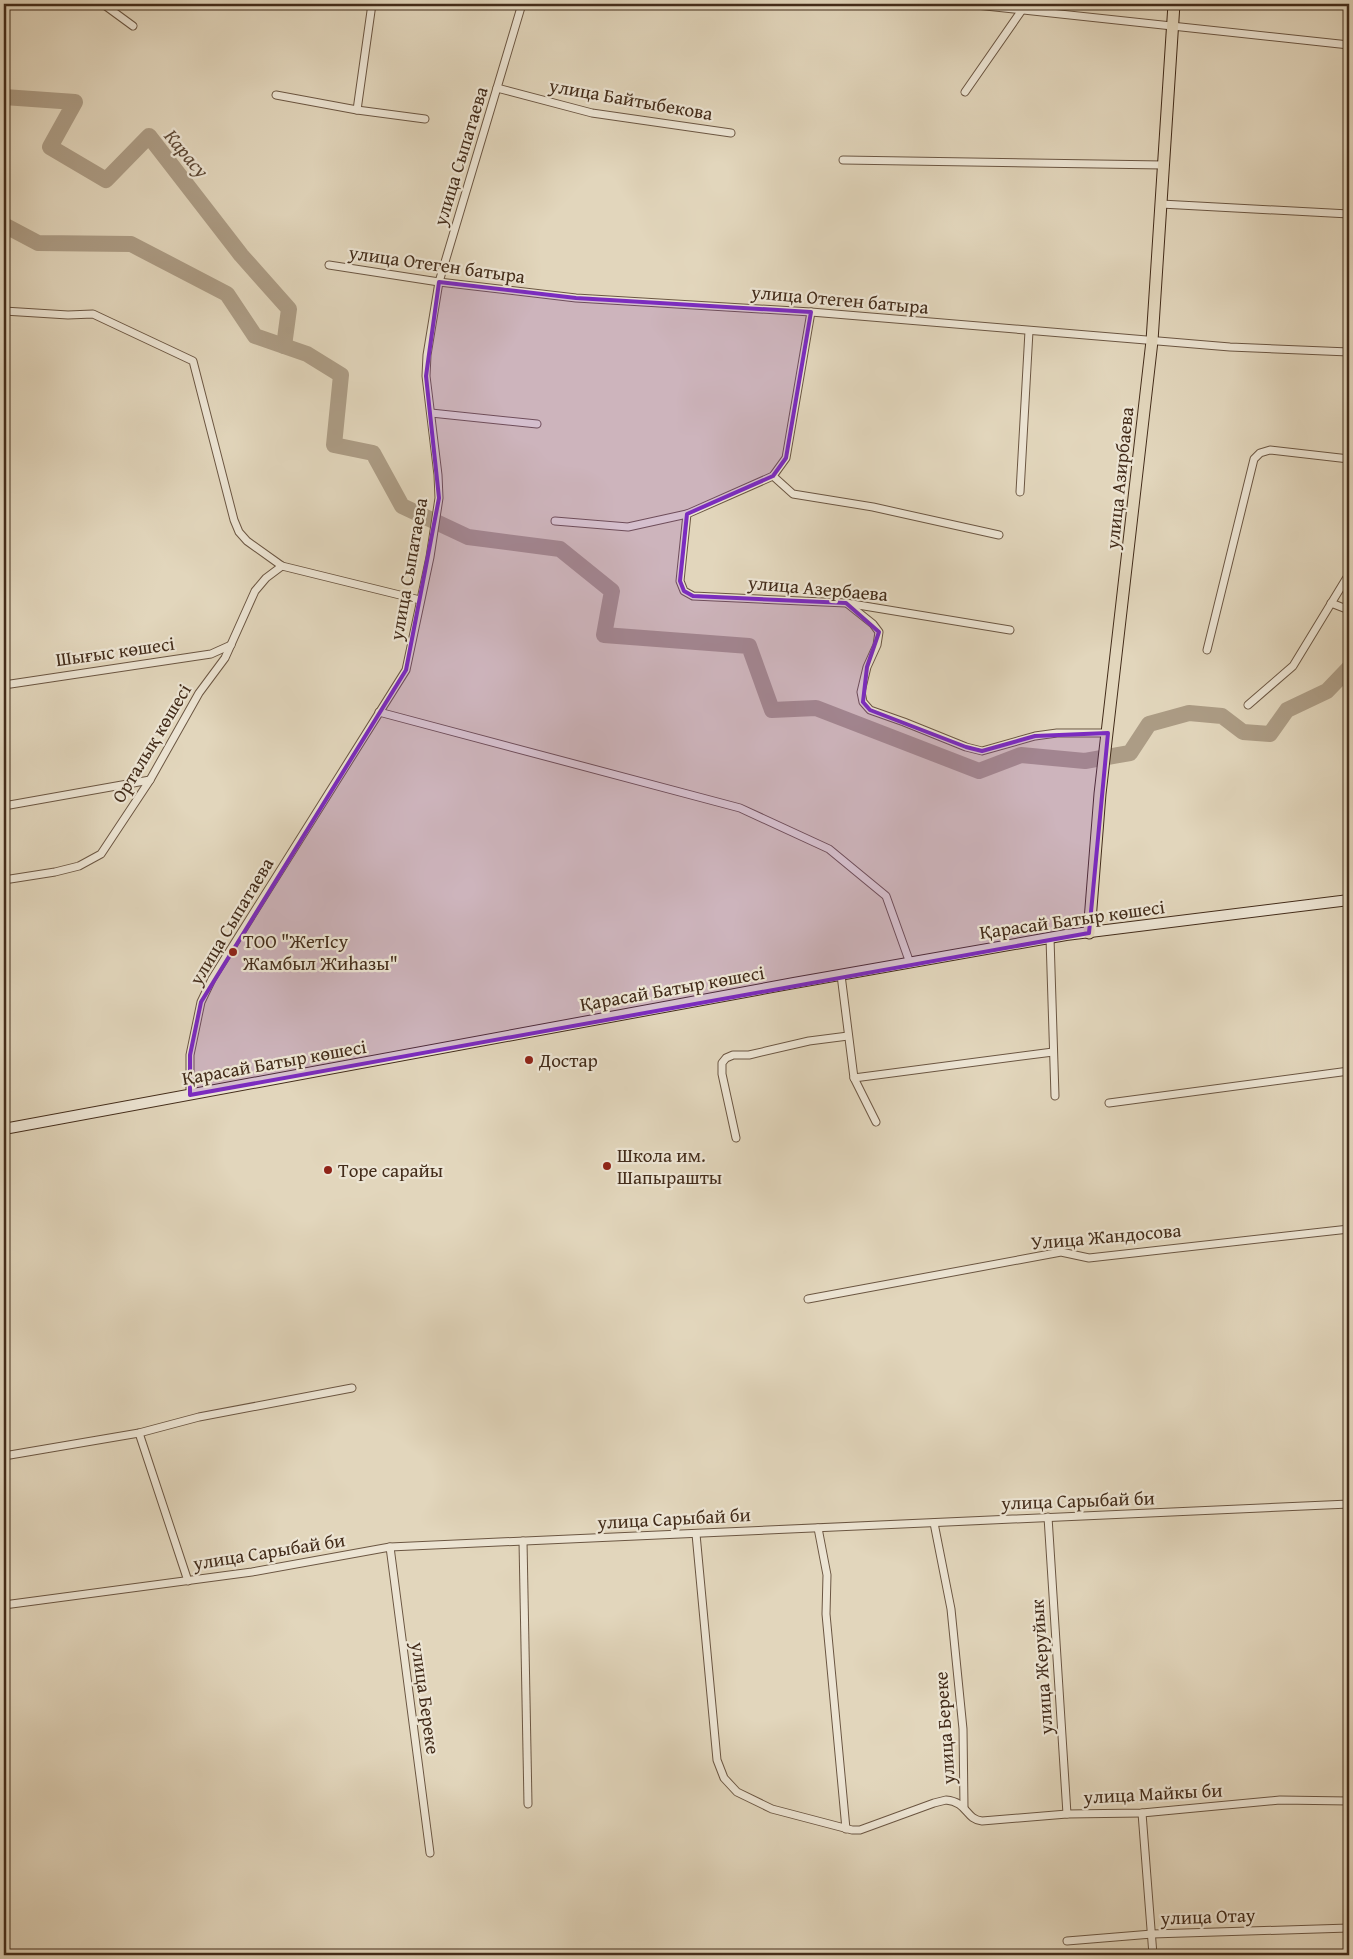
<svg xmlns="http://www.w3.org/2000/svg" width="1353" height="1959" viewBox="0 0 1353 1959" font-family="'Gentium Book Plus',serif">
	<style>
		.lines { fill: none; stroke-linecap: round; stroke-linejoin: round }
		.river { stroke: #ac9c85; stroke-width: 16 }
		.street-casing { stroke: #6b5642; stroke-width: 9 }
		.secondary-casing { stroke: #432c1a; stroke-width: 12 }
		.primary-casing { stroke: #432c1a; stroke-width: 13 }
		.street { stroke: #ece4d3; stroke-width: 7 }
		.secondary { stroke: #ece4d3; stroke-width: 10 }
		.primary { stroke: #e2d6bc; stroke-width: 11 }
		.marked { fill: #7b2cbf; fill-opacity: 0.2; stroke: #7b2cbf; stroke-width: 4; stroke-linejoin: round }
		.poi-dot { fill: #8f2418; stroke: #ece4d3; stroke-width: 2 }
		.labels { text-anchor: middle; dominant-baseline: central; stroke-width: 4.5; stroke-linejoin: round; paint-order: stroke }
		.street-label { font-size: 19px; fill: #432c1a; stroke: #ece4d3 }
		.poi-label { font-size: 19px; fill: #432c1a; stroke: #ece4d3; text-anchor: start }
		.water-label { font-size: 20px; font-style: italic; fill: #5d4835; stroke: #ece4d3 }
	</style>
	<rect width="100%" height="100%" fill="#e2d6bc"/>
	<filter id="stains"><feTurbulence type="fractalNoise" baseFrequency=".004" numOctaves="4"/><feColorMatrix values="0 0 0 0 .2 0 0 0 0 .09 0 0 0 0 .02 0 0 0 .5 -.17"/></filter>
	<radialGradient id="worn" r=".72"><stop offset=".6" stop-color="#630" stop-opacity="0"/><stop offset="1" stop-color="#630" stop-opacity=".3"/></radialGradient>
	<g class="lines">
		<!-- river -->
		<g class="river">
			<polyline points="4,97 75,102 50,147 106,180 149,136 241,255 289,309 284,346"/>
			<polyline points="4,225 38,243 131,244 227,294 255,336 307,354 341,375 334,445 373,453 402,506 468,537 560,549 612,591 604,635 749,646 772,710 816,708 979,771 1021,755 1085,761 1130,753 1149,724 1189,713 1222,716 1243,732 1270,734 1287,710 1327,691 1349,668"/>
		</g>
		<defs>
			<g id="street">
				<polyline points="103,4 133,26"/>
				<polyline points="967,4 1349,45"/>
				<polyline points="497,88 592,113 731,133"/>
				<polyline points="965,92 1022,10"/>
				<polyline points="276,95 357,110 425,119"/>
				<polyline points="357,110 372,4"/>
				<polyline points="843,160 1163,165"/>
				<polyline points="1161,204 1349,214"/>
				<polyline points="329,265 439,282 576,298 811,312 1230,347 1349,352"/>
				<polyline points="4,311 68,315 93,314 193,361 234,520 239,532 247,541 282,566 420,600"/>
				<polyline points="811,312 786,458 773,476 687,514 680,581 684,591 693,596 846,603 1010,630"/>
				<polyline points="431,413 537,424"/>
				<polyline points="773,476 793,494 873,507 999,535"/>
				<polyline points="1020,492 1029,331"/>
				<polyline points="555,521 628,527 687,514"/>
				<polyline points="1331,603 1349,610"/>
				<polyline points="848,604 873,624 879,632 877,645 867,667 861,692 863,702 870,710 904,722 966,747 982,751 1035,736 1057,733 1108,733"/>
				<polyline points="1207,650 1254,459 1260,453 1270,450 1349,459"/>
				<polyline points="4,685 211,654 231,645"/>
				<polyline points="1248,705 1293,666 1349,574"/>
				<polyline points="379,712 740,808 829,849 886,896 910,963"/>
				<polyline points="4,806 150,780"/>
				<polyline points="4,880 55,872 79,866 101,854 150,780 199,693 225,658 255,591 266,578 282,566"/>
				<polyline points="1050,938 1055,1096"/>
				<polyline points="841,975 854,1078 876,1122"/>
				<polyline points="854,1078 1053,1052"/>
				<polyline points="190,1095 190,1055 201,1002 212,979 406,670 430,557 439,498 438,475 426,376 427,355 439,282 522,4"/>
				<polyline points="1109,1103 1349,1071"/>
				<polyline points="736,1138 722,1074 722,1063 726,1058 733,1055 749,1055 809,1041 848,1036"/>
				<polyline points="808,1299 1061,1252 1089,1258 1349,1229"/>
				<polyline points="139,1433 188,1581"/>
				<polyline points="4,1456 139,1433 199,1417 352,1388"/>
				<polyline points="1048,1517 1067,1814"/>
				<polyline points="934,1523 951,1609 963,1729 964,1807"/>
				<polyline points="818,1528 827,1575 826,1614 846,1829"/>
				<path d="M696,1534l21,226 7,18 13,14 35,17 80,21h8l74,-27 12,-3c22,2 19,19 36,21l85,-7 75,-1 138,-13 69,1"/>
				<polyline points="523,1541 528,1804"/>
				<polyline points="390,1547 430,1853"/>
				<polyline points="4,1605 252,1572 390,1547 1349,1504"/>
				<polyline points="1142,1813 1153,1955"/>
				<polyline points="1067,1941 1152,1934 1349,1928"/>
			</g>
			<polyline id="secondary" points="4,1129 794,983 1066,935 1349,900"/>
			<polyline id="primary" points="1089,933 1100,794 1152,341 1174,4"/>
		</defs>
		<!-- street casing -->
		<use href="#street" class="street-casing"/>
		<!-- secondary casing -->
		<use href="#secondary" class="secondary-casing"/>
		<!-- primary casing -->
		<use href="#primary" class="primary-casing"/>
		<!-- street -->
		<use href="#street" class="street"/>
		<!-- secondary -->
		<use href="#secondary" class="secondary"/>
		<!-- primary -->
		<use href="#primary" class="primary"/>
	</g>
	<!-- marked area -->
	<path class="marked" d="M439,282l137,16 235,14 -25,146 -13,18 -86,38 -7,67 4,10 9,5 153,7 33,29 -12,35 -4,35 7,8 96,37 16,4 53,-15 73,-3 -19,200 -899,162v-40l11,-53 205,-332 33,-172 -13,-122z"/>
	<!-- markers -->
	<g class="poi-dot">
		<circle cx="233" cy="952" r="5"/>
		<circle cx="529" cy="1060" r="5"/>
		<circle cx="607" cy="1166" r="5"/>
		<circle cx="328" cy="1170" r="5"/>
	</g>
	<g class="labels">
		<!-- street labels -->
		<g class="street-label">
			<text transform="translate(631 99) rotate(10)">улица Байтыбекова</text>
			<text transform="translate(460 156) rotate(-73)">улица Сыпатаева</text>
			<text transform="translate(437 264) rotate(8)">улица Отеген батыра</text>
			<text transform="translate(840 299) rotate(5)">улица Отеген батыра</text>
			<text transform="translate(1119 478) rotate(-84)">улица Азирбаева</text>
			<text transform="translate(408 569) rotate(-80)">улица Сыпатаева</text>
			<text transform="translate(818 588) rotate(5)">улица Азербаева</text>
			<text transform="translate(115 651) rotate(-8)">Шығыс көшесі</text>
			<text transform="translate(151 743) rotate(-59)">Орталық көшесі</text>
			<text transform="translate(1072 919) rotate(-8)">Қарасай Батыр көшесі</text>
			<text transform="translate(231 921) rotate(-59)">улица Сыпатаева</text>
			<text transform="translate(672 988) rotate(-10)">Қарасай Батыр көшесі</text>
			<text transform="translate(274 1062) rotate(-10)">Қарасай Батыр көшесі</text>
			<text transform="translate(1106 1236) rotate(-5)">Улица Жандосова</text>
			<text transform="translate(1078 1500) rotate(-2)">улица Сарыбай би</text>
			<text transform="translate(674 1518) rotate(-3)">улица Сарыбай би</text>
			<text transform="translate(269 1551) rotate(-9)">улица Сарыбай би</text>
			<text transform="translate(1041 1667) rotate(-94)">улица Жеруйык</text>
			<text transform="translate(426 1698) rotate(82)">улица Береке</text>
			<text transform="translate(944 1728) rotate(-94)">улица Береке</text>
			<text transform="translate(1153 1793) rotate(-3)">улица Майкы би</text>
			<text transform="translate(1208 1916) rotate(-2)">улица Отау</text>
		</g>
		<!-- poi labels -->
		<g class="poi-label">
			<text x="243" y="941">ТОО "ЖетIсу<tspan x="243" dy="22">Жамбыл Жиhазы"</tspan></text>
			<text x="539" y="1060">Достар</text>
			<text x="617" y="1155">Школа им.<tspan x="617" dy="22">Шапырашты</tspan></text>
			<text x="338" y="1170">Торе сарайы</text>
		</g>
		<!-- water labels -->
		<g class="water-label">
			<text transform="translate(187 153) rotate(50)">Карасу</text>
		</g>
	</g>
	<!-- margin -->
	<rect width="1353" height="1959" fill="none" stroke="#e2d6bc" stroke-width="20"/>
	<rect x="5" y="5" width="1343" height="1949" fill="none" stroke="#432c1a" stroke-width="2.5"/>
	<rect x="10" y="10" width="1333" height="1939" fill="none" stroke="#432c1a"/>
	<rect width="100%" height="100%" filter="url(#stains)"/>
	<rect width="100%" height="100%" fill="url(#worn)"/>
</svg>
